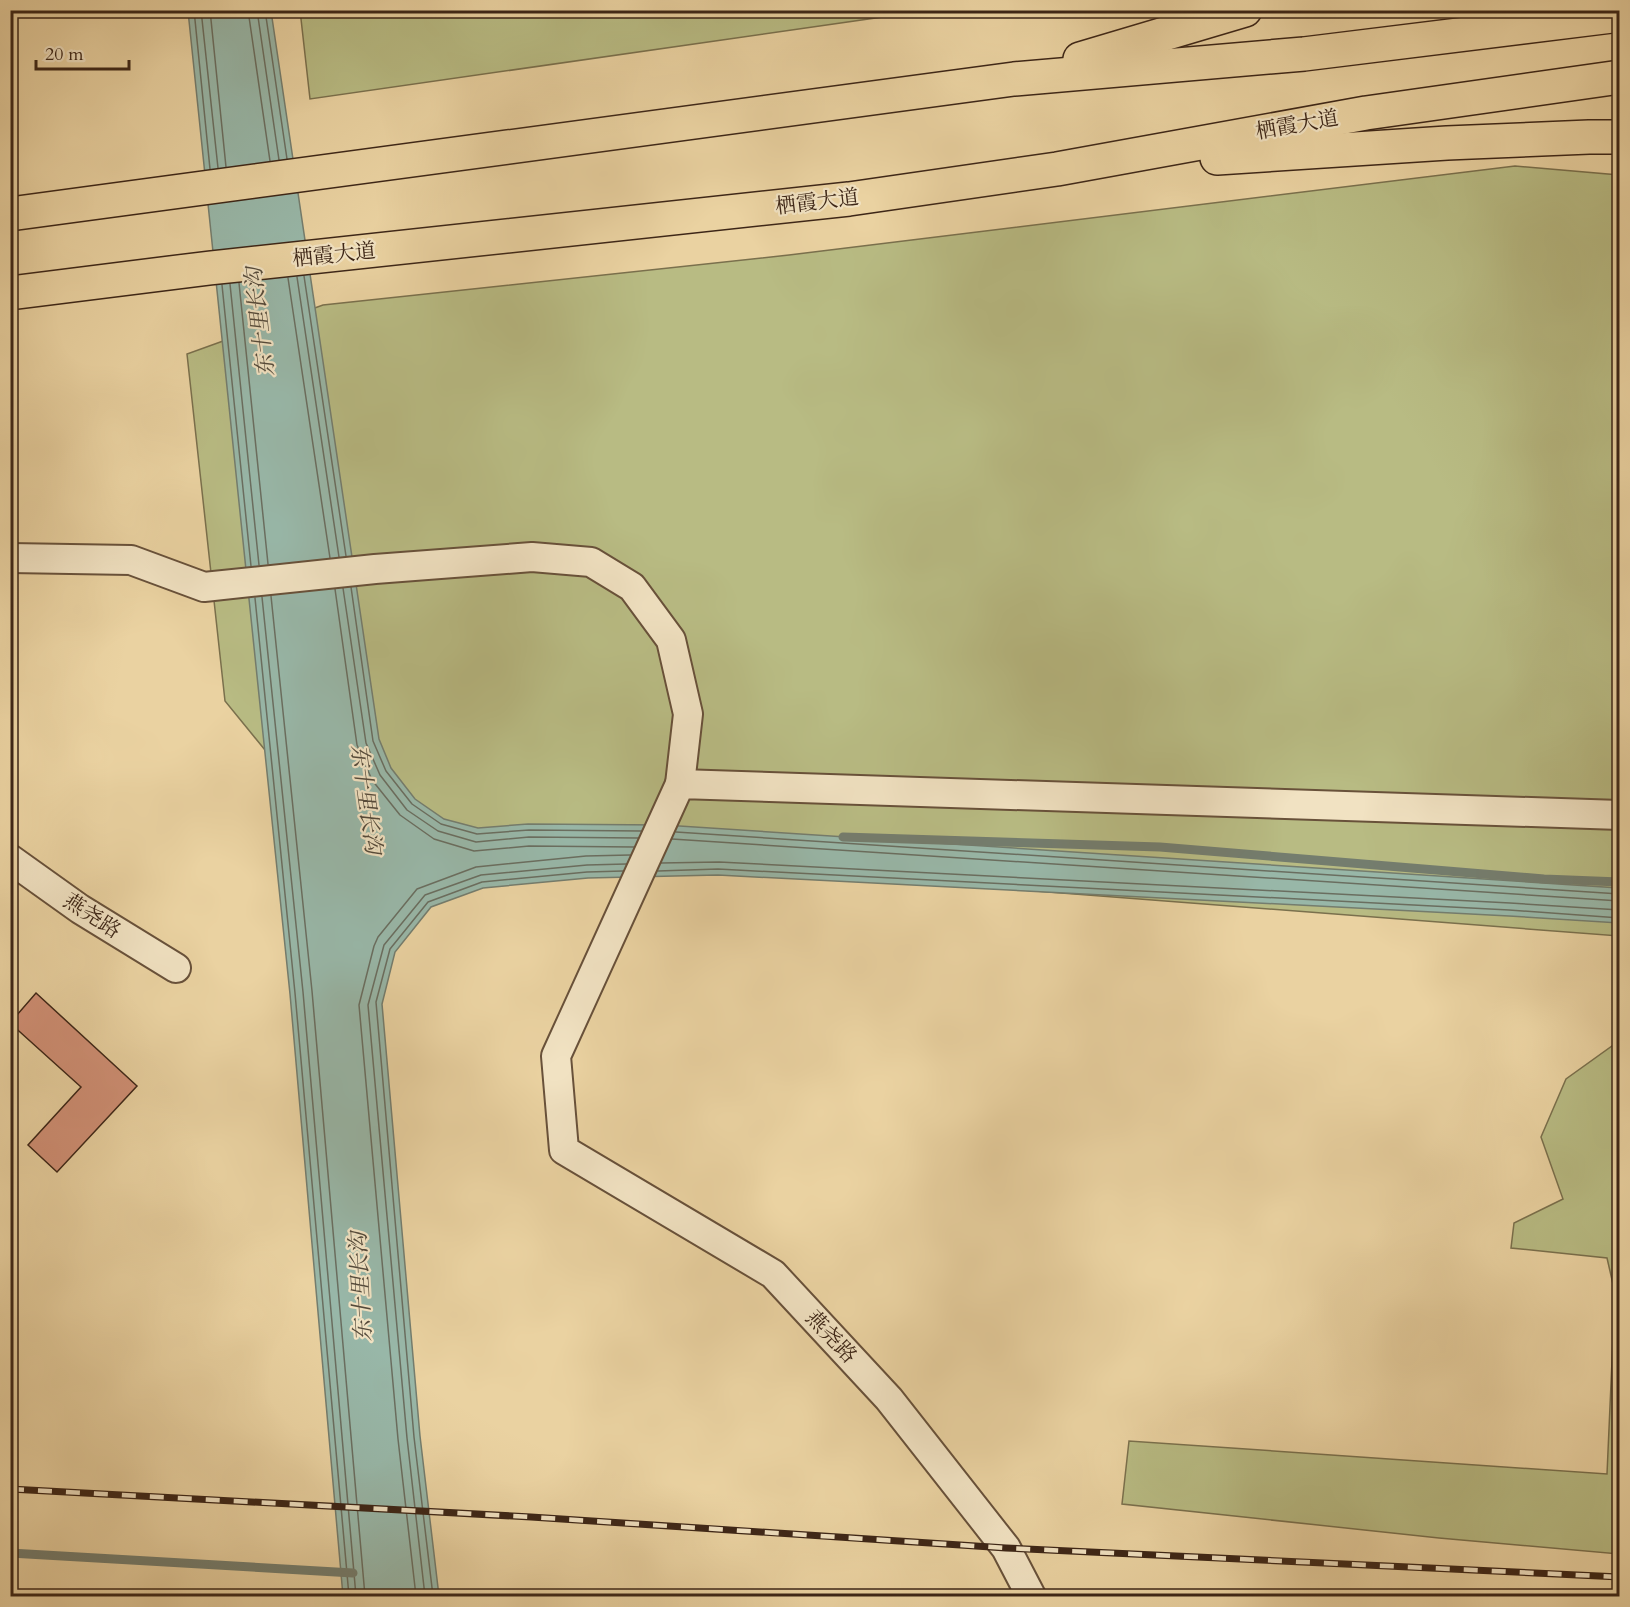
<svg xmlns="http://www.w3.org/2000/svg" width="1630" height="1607" viewBox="0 0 1630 1607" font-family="Cardo,'Noto Serif SC',serif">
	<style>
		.green { fill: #b8bb83; stroke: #7a704d; stroke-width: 1.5 }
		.water { fill: #98b7a8; stroke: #747d6e; stroke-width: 1.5 }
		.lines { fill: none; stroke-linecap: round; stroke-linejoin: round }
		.shore { stroke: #6a6e60; stroke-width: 1.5 }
		.stream { stroke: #747d6e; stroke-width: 9 }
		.building { fill: #d19076; stroke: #3d2617; stroke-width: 1.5 }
		.street-casing { stroke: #68513a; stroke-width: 32 }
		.highway-casing { stroke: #3d2617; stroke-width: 36 }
		.street { stroke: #f1e2c2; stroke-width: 28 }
		.highway { stroke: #ead2a1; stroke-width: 33 }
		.rail-casing { stroke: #3d2617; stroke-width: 7 }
		.rail { stroke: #f1e2c2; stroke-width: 4.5; stroke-dasharray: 14; stroke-linecap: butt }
		.labels { text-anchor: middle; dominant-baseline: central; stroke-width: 4.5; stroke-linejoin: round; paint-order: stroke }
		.street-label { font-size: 21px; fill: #3d2617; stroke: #f1e2c2 }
		.water-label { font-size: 22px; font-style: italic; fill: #544a3b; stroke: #f1e2c2 }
	</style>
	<rect width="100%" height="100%" fill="#ead2a1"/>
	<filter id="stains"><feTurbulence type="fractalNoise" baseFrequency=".00333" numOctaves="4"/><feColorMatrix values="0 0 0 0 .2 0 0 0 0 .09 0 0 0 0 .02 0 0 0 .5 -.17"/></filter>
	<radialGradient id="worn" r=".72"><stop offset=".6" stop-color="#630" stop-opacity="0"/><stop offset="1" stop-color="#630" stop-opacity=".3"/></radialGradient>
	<!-- green -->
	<g class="green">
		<polygon points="300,10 924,10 924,11 310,99"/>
		<polygon points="1515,166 1619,175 1619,936 336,837 225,701 187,354 323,305 789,255"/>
		<polygon points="1619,1041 1619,1554 1439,1538 1122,1504 1129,1441 1607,1474 1615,1293 1607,1258 1511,1248 1514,1223 1563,1199 1541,1137 1566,1079"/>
	</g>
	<!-- water -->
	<polygon class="water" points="188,11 271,11 379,739 391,768 415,799 444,819 478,828 528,824 664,825 1619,888 1619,923 1509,916 718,875 588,878 483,888 431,907 395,952 382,1004 420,1436 439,1596 343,1596 290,994"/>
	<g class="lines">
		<!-- shore -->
		<g class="shore">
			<polyline points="194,10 210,169"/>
			<polyline points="201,10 218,168"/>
			<polyline points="210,10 226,167"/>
			<polyline points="248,10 270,161"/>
			<polyline points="257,10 279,160"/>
			<polyline points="265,10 287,159"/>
			<polyline points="304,276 346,556"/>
			<polyline points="297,277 339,557"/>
			<polyline points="288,278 330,558"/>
			<polyline points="239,283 268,564"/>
			<polyline points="230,284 259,565"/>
			<polyline points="222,285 251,566"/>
			<polyline points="351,587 373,741 386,771 412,804 441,824 477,834 529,830 641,831"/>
			<polyline points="343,588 366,743 380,775 407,810 438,831 476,842 529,837 638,838"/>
			<polyline points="335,589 357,745 372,780 400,815 434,839 474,851 529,846 634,847"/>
			<polyline points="271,596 312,991 365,1596"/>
			<polyline points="262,597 303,992 356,1596"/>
			<polyline points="255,598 295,993 349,1596"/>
			<polyline points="676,832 1620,894"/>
			<polyline points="672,839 1620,901"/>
			<polyline points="661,863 719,862 1510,903 1620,910"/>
			<polyline points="658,871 718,869 1509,910 1620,918"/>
			<polyline points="416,1596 398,1439 359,1005 374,946 378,937 417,889 476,867 586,856 630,855"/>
			<polyline points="425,1596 407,1438 368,1005 384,945 425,895 481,875 587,865 626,864"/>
			<polyline points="433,1596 414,1437 376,1002 390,949 428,902 482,882 587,872 623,871"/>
		</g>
		<!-- stream -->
		<g class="stream">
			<polyline points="843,837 1160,847 1544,879 1620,882"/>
			<polyline points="10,1553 353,1573"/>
		</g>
	</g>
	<!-- building -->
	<polygon class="building" points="36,993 137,1086 57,1172 28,1145 81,1087 10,1023"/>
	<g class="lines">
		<defs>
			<g id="street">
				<polyline points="10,558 131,560 204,587 375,569 532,557 591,562 632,587 671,640 688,714 680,784"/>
				<polyline points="10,859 80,909 176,968"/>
				<polyline points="1031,1596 1006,1548 889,1399 773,1274 564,1150 556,1056 680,784 1620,815"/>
			</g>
			<g id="highway">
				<polyline points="1080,59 1245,10"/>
				<polyline points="1217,158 1447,143 1589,137 1620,137"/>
				<polyline points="10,214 1014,79 1304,54 1620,15"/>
				<polyline points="10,293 210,268 849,199 1057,169 1366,113 1620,77"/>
			</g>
		</defs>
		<!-- street casing -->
		<use href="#street" class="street-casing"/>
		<!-- highway casing -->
		<use href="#highway" class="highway-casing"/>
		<!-- street -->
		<use href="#street" class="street"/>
		<!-- highway -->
		<use href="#highway" class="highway"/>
		<defs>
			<polyline id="rail" points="10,1489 531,1517 1006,1548 1620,1577"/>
		</defs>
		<!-- rail casing -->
		<use href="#rail" class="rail-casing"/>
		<!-- rail -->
		<use href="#rail" class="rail"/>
	</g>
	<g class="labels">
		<!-- street labels -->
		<g class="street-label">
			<text transform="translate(1297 125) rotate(-10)">栖霞大道</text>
			<text transform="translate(817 202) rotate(-7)">栖霞大道</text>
			<text transform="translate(334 255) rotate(-6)">栖霞大道</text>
			<text transform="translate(92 916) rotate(33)">燕尧路</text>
			<text transform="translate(831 1337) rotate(47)">燕尧路</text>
		</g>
		<!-- water labels -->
		<g class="water-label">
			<text transform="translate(260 322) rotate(-97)">东十里长沟</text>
			<text transform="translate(366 799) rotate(82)">东十里长沟</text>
			<text transform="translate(361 1287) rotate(-93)">东十里长沟</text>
		</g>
	</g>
	<!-- margin -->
	<rect width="1630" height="1607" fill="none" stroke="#ead2a1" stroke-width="36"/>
	<rect x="12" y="12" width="1606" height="1583" fill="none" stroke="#3d2617" stroke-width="3"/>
	<rect x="18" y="18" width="1594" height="1571" fill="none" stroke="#3d2617" stroke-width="1.5"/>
	<!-- scale -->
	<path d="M36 60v9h93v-9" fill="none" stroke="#3d2617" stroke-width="3"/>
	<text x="45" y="60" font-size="18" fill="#3d2617" stroke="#f1e2c2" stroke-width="4.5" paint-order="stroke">20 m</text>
	<rect width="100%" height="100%" filter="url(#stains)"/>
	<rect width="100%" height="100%" fill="url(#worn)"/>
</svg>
